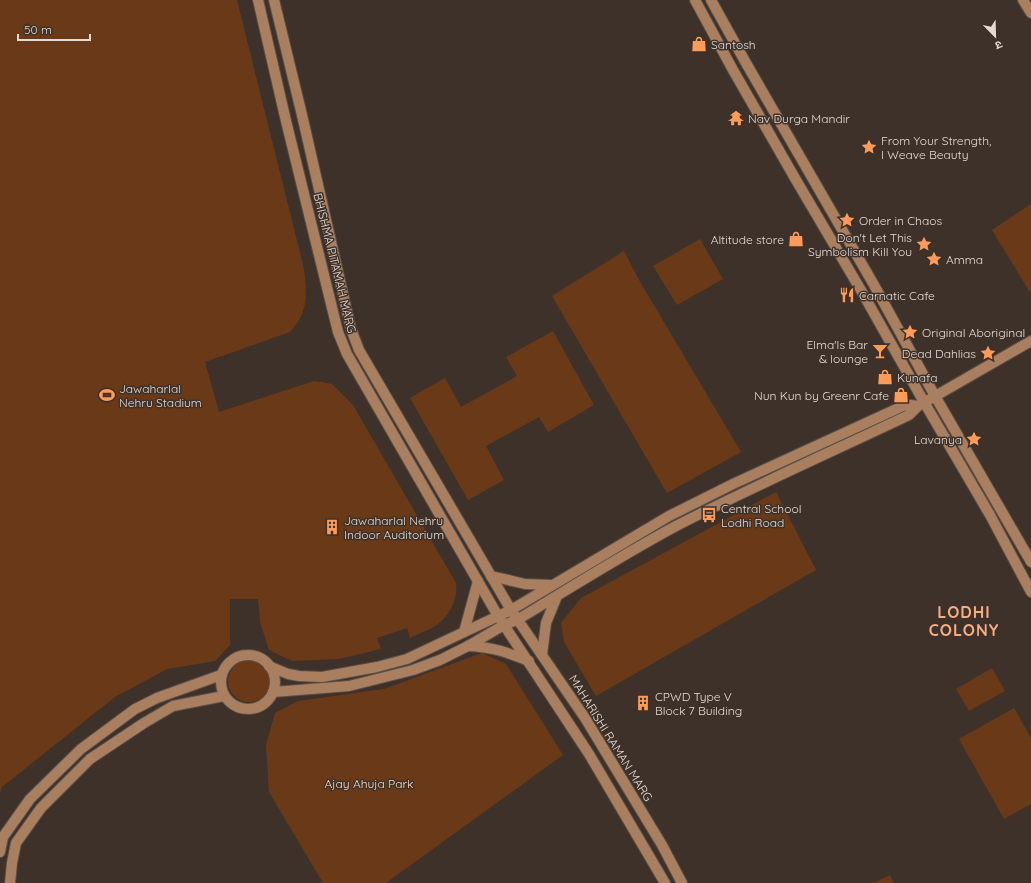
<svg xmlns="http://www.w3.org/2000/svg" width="1031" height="883" viewBox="0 0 1031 883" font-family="Quicksand,'Noto Sans Devanagari',sans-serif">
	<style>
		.green { fill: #6a3a18 }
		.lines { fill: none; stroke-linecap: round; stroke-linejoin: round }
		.secondary-casing { stroke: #5a4f48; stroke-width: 12 }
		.secondary { stroke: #a97f60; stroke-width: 10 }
		.labels { text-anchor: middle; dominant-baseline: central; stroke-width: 3; stroke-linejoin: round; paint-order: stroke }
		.poi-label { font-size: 12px; fill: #e3dad5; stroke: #3e3129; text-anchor: start }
		.street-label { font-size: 12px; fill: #e3dad5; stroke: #3e3129 }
		.park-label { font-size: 12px; fill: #fdd8c1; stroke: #3e3129 }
		.district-label { font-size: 16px; font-weight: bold; letter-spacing: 1px; fill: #f3ae83; stroke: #3e3129 }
	</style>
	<rect width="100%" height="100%" fill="#3e3129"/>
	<!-- green -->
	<g class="green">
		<path d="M0,0h237l67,269c3,26 5,42 -14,63l-85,30 14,50 95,-31 18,3 21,21 103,178c2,15 -5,31 -18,41 -7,6 -19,9 -28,14l-3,-10 -30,10 4,11 -42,10 -47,2 -23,-11 -9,-28 -2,-23h-28v46l-15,16 -48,8 -52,28 -113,90 -2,7z"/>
		<polygon points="1031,204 1031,294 992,230"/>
		<polygon points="700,239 723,279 677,305 653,266"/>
		<polygon points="624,251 639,280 741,452 667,493 552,296"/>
		<polygon points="553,331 594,405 548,432 539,417 486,446 504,480 468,500 410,398 445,378 461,407 517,376 506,357"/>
		<polygon points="776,492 816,570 596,696 564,642 561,623 581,598"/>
		<polygon points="482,653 506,664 563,755 386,883 323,883 269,792 266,745 275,713 298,701 384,689"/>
		<circle cx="249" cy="681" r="21"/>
		<polygon points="992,668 1005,691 969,711 956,689"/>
		<polygon points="1014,708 1031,738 1031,804 1004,819 959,739"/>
		<polygon points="890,875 894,883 874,883"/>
	</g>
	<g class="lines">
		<defs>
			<g id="secondary">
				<polyline points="258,0 286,121 338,332 347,354 498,616 589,754 665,883"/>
				<polyline points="274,0 302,115 351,329 359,350 511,610 585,718 662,845 682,883"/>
				<polyline points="695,0 733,70 796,180 862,292 924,402 990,515 1031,592"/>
				<polyline points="711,0 746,63 874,285 935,396 1031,562"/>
				<polyline points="1023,0 1031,13"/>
				<polyline points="491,576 525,584 551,585"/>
				<polyline points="464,632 478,581"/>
				<path d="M468,646c25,1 38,6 61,15"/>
				<circle cx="248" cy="682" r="27"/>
				<polyline points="542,655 546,623 557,596"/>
				<polyline points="269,666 288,674 299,676 322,677 377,667 407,659 511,610 669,516 733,484 903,406 911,405 918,406"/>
				<path d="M273,692l76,-6 64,-16 27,-10 28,-14 36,-21 13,-5c53,-32 105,-65 159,-94 76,-39 155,-74 233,-111l9,-9 113,-65"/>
				<polyline points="0,852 3,837 30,799 81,749 135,709 157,698 221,675"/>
				<polyline points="10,883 12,863 16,843 41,808 90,759 144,723 173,706 224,696"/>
			</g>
		</defs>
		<!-- secondary casing -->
		<use href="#secondary" class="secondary-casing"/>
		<!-- secondary -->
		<use href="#secondary" class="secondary"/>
	</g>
	<!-- icons -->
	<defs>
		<symbol id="shop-bare" viewBox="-9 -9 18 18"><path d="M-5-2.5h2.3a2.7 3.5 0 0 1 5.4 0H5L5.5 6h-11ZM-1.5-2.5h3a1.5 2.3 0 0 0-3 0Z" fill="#fe9b59" stroke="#3e3129" stroke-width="2.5" paint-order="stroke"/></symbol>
		<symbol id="temple-bare" viewBox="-9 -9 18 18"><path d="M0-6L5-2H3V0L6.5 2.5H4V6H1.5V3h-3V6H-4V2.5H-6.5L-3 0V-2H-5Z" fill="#fe9b59" stroke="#3e3129" stroke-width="2.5" paint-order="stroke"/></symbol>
		<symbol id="sight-bare" viewBox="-9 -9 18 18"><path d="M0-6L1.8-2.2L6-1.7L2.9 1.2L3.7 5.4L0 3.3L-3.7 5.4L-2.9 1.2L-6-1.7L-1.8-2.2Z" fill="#fe9b59" stroke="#3e3129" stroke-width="2.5" paint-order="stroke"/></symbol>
		<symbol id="restaurant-bare" viewBox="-9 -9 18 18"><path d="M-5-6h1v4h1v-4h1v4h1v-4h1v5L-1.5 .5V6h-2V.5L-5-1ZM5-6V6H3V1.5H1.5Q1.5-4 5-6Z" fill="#fe9b59" stroke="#3e3129" stroke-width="2.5" paint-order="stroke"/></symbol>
		<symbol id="bar-bare" viewBox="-9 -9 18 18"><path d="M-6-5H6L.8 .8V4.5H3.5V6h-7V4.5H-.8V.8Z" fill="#fe9b59" stroke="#3e3129" stroke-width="2.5" paint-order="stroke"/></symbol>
		<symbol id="stadium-bare" viewBox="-9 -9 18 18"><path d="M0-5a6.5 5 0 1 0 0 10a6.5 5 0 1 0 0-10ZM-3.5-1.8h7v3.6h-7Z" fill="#fe9b59" stroke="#3e3129" stroke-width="2.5" paint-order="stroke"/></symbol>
		<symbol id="bus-bare" viewBox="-9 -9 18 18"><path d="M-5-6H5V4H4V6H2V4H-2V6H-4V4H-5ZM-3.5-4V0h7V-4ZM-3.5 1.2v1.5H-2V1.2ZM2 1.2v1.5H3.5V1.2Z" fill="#fe9b59" stroke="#3e3129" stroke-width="2.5" paint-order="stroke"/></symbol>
		<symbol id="building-bare" viewBox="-9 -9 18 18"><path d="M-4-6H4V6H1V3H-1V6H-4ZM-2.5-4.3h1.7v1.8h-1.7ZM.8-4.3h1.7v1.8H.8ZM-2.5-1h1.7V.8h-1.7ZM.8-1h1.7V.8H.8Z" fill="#fe9b59" stroke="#3e3129" stroke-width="2.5" paint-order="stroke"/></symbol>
	</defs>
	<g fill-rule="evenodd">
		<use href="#shop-bare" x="688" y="33" width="22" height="22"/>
		<use href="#temple-bare" x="725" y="107" width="22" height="22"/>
		<use href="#sight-bare" x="858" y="136" width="22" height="22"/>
		<use href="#sight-bare" x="836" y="209" width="22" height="22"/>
		<use href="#shop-bare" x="785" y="228" width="22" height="22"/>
		<use href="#sight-bare" x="913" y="233" width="22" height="22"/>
		<use href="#sight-bare" x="923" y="248" width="22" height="22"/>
		<use href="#restaurant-bare" x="836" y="284" width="22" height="22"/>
		<use href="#sight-bare" x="899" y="321" width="22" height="22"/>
		<use href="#bar-bare" x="869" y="340" width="22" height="22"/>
		<use href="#sight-bare" x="977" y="342" width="22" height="22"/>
		<use href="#shop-bare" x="874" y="366" width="22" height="22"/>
		<use href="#stadium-bare" x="96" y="384" width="22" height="22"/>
		<use href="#shop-bare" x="890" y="384" width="22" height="22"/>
		<use href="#sight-bare" x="963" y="428" width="22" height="22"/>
		<use href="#bus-bare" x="698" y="504" width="22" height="22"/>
		<use href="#building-bare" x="321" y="516" width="22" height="22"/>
		<use href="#building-bare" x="632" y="692" width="22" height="22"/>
	</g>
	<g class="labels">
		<!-- poi labels -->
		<g class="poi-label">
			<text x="711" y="44">Santosh</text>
			<text x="748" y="118">Nav Durga Mandir</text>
			<text x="881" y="140">From Your Strength,<tspan x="881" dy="14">I Weave Beauty</tspan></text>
			<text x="859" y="220">Order in Chaos</text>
			<text x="912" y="237" text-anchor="end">Don't Let This<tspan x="912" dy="14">Symbolism Kill You</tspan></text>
			<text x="784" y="239" text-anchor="end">Altitude store</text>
			<text x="946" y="259">Amma</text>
			<text x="859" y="295">Carnatic Cafe</text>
			<text x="922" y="332">Original Aboriginal</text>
			<text x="868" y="344" text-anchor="end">Elma'ls Bar<tspan x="868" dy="14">&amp; lounge</tspan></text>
			<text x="976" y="353" text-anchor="end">Dead Dahlias</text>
			<text x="897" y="377">Kunafa</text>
			<text x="119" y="388">Jawaharlal<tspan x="119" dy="14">Nehru Stadium</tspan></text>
			<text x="889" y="395" text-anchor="end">Nun Kun by Greenr Cafe</text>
			<text x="962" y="439" text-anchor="end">Lavanya</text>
			<text x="721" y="508">Central School<tspan x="721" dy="14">Lodhi Road</tspan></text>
			<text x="344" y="520">Jawaharlal Nehru<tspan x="344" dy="14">Indoor Auditorium</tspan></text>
			<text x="655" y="696">CPWD Type V<tspan x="655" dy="14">Block 7 Building</tspan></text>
		</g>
		<!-- street labels -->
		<g class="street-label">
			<text transform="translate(335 263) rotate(76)">BHISHMA PITAMAH MARG</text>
			<text transform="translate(611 738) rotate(58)">MAHARISHI RAMAN MARG</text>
		</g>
		<!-- park labels -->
		<g class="park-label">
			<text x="369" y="783">Ajay Ahuja Park</text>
		</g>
		<!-- district labels -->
		<g class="district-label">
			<text x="964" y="612">LODHI<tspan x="964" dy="18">COLONY</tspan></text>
		</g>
	</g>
	<!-- north arrow -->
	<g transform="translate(995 36) rotate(157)" stroke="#3e3129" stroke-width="3" paint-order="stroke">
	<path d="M0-3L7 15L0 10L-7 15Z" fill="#e3dad5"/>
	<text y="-6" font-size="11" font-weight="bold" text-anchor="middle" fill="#e3dad5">उ</text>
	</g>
	<!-- scale -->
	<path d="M18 34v6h72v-6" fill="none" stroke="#e3dad5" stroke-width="2"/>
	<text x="24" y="34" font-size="12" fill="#e3dad5" stroke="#3e3129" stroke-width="3" paint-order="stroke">50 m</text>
</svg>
